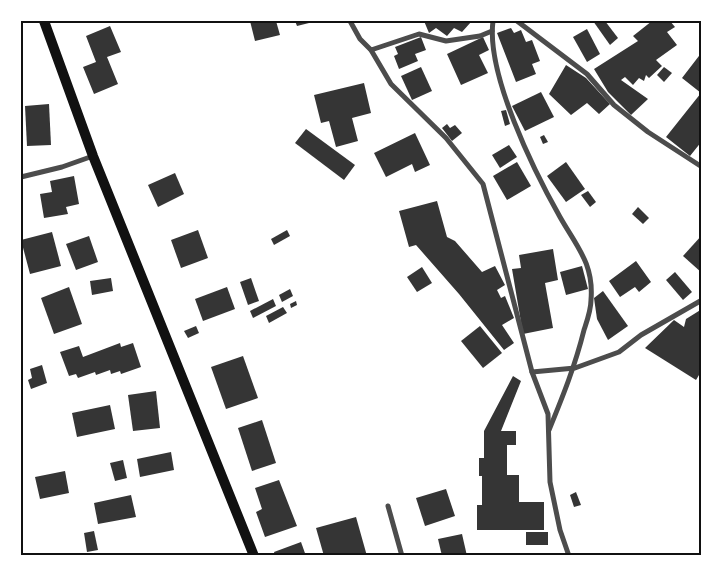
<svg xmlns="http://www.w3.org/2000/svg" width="723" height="577" viewBox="0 0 723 577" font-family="'DM Sans',sans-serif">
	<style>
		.building { fill: #353535 }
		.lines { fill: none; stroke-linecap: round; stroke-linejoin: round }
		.minor { stroke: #4c4c4c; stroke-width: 5 }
		.secondary { stroke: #111; stroke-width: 10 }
		.neatline { fill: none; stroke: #111; stroke-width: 2 }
	</style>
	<rect width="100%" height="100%" fill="#fff"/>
	<!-- building -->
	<g class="building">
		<polygon points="250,21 276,21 280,35 255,41"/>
		<polygon points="295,21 313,21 313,22 297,26"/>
		<polygon points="424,21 470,21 471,22 462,32 454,28 447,36 436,28 429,33"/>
		<polygon points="593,21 605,21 618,38 610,45"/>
		<polygon points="652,21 670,21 675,27 667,32 677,45 656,60 662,66 649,78 646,75 644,81 639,78 633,85 625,77 621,80 648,99 631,115 608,92 594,69 638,41 633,36"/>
		<polygon points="110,26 121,52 107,57 118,84 94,94 83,67 96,62 86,36"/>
		<polygon points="511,28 514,33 521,30 526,42 532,40 540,61 532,64 536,74 516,82 497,33"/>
		<polygon points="587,29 600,54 587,62 573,37"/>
		<polygon points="421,37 426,50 415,54 418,61 399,69 394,56 398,54 395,47"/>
		<polygon points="483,37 489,50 479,55 488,73 461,85 447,54"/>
		<polygon points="702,52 702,141 690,156 666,137 701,93 682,78"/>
		<polygon points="566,65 586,78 610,104 599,114 587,103 571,115 549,94"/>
		<polygon points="421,67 432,91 412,100 401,76"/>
		<polygon points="664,67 672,73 664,82 657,75"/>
		<polygon points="364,83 371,113 352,118 358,141 336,147 329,121 321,123 314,95"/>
		<polygon points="541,92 554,117 525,131 512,106"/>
		<polygon points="49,104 51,145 27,146 25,106"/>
		<polygon points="506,110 510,124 505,126 501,111"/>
		<polygon points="447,124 450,128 455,125 462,133 452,141 442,128"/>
		<polygon points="306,129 355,165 344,180 295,143"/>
		<polygon points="415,133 430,165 415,172 412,164 386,177 374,153"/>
		<polygon points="544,135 548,142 543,144 540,137"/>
		<polygon points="509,145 517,157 500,168 492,155"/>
		<polygon points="517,162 531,186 507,200 493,176"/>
		<polygon points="566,162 585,189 566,202 547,176"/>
		<polygon points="175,173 184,194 158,207 148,185"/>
		<polygon points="74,176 79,204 66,207 68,214 44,218 40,194 52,192 50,181"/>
		<polygon points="588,191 596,202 590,207 581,195"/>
		<polygon points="437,201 447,237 455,241 482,272 495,266 505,285 497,290 501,298 505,296 514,318 502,325 514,343 504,350 459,294 416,245 409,247 399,211"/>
		<polygon points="638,207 649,218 643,224 632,214"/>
		<polygon points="198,230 208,258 181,268 171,240"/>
		<polygon points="287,230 290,236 274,245 271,239"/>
		<polygon points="52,232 61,266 30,274 21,240"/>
		<polygon points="702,235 702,273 683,256"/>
		<polygon points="89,236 98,262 76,270 66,244"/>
		<polygon points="553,249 558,280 545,283 553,328 523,334 512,269 521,268 519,255"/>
		<polygon points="636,261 651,282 639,292 635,287 620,297 609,281"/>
		<polygon points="582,266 588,289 566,295 560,272"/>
		<polygon points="422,267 432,283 417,292 407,277"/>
		<polygon points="675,272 692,292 683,300 666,280"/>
		<polygon points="111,278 113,291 92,295 90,281"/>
		<polygon points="251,278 259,301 248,305 240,282"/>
		<polygon points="69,287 82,324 54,334 41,298"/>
		<polygon points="227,287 235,309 203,321 195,299"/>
		<polygon points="290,289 293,296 282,302 279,295"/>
		<polygon points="603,291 628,326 608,340 597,319 594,298"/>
		<polygon points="273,299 276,306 253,318 250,311"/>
		<polygon points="296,301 297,305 291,308 290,304"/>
		<polygon points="283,307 287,313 269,323 266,316"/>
		<polygon points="702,309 702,370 696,380 645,348 674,320 684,327 686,319"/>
		<polygon points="196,326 199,333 188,338 184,331"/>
		<polygon points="480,326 502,353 483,368 461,341"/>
		<polygon points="120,343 121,347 133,343 141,367 121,374 120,371 111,374 110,370 96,375 95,372 78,378 76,374 69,376 60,352 79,346 83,357"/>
		<polygon points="243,356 258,398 226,409 211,367"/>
		<polygon points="42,365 47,383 31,389 28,380 32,378 30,369"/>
		<polygon points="513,376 521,381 501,431 516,431 516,445 507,445 507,475 519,475 519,502 544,502 544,530 477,530 477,505 482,505 482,476 479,476 479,458 484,458 484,431"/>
		<polygon points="156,391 160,428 133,431 128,395"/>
		<polygon points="110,405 115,429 77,437 72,413"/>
		<polygon points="262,420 276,463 252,471 238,428"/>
		<polygon points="171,452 174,470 140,477 137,459"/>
		<polygon points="123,460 127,478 115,481 110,463"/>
		<polygon points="65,471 69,493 40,499 35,477"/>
		<polygon points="279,480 297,526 265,537 256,512 262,509 255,488"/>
		<polygon points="446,489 455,516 425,526 416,498"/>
		<polygon points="576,492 581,505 574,507 570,495"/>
		<polygon points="131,495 136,517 98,524 94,503"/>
		<polygon points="356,517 367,556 324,556 316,528"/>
		<polygon points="94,531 98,550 87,552 84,533"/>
		<rect x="526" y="532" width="22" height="13"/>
		<polygon points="462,534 467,556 442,556 438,539"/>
		<polygon points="301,542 306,556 275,556 274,552"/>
	</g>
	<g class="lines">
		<!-- minor -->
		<g class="minor">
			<polyline points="350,21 360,39 371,50 391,84 446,138 483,184 532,372"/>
			<path d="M493,21c-7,53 41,150 67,196 17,30 34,47 31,83 0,10 -4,21 -7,30 -9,36 -21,66 -35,100"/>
			<polyline points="517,21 587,74 614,105 648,132 702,167"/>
			<polyline points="371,50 419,34 446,41 480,36 492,31"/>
			<polyline points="21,177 62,167 93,156"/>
			<polyline points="388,506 402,556"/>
			<polyline points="569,556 560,530 550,482 548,414 532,372 575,368 619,352 641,335 702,300"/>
		</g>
		<!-- secondary -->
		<polyline class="secondary" points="44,21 93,156 254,556"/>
	</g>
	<!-- border -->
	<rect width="723" height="577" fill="none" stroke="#ffffff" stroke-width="45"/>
	<rect x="22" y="22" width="678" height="532" class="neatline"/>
</svg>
